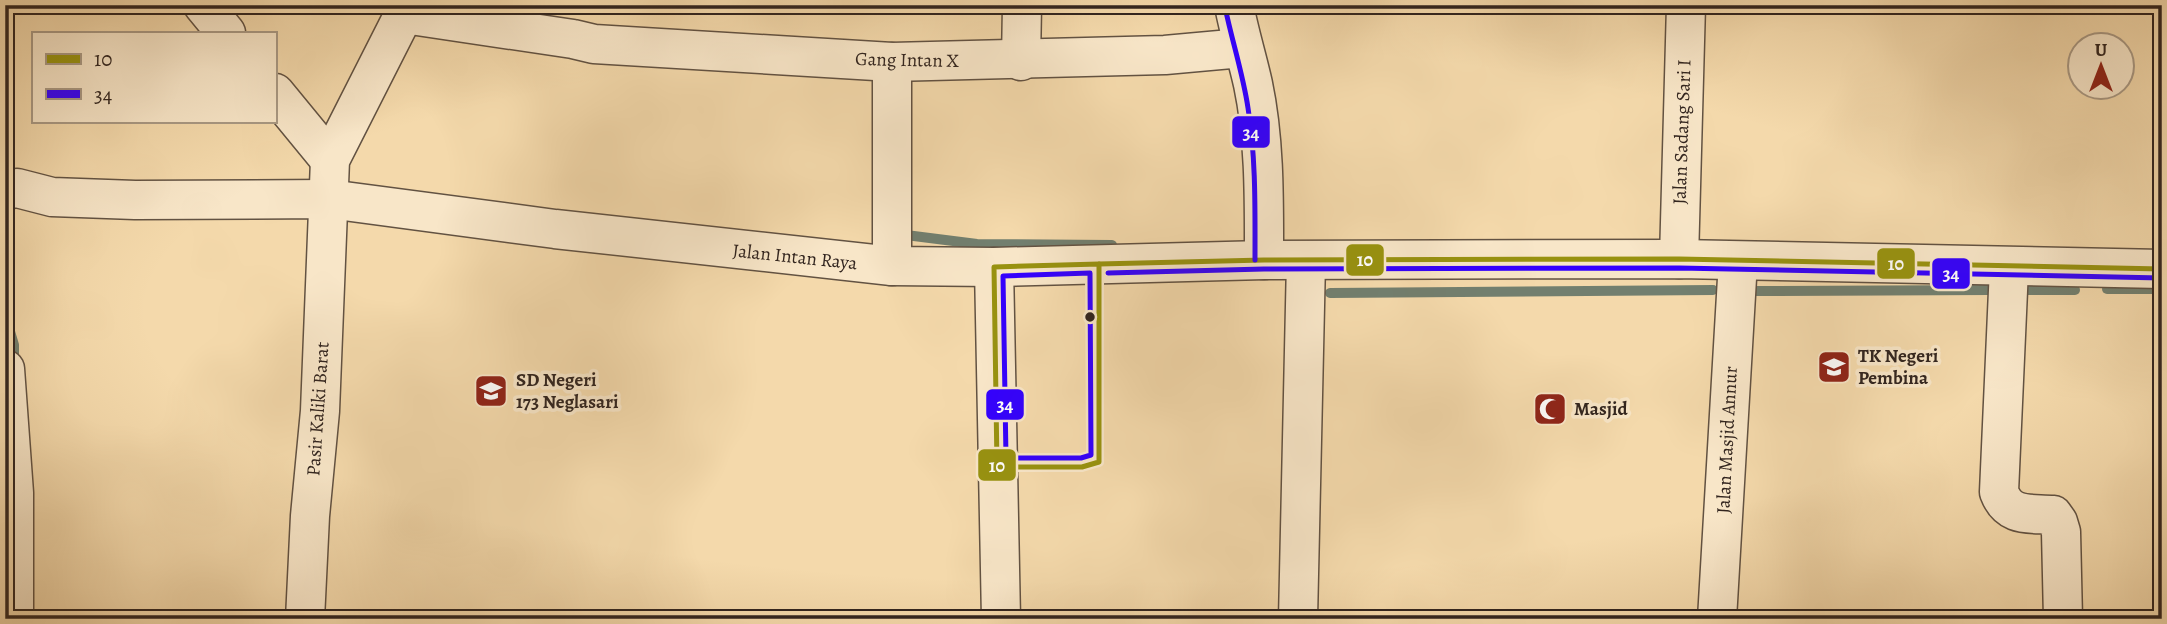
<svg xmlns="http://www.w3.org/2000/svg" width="2167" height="624" viewBox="0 0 2167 624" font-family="Alegreya,serif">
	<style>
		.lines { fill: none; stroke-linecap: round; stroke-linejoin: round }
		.stream { stroke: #727f6f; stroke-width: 10 }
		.street-casing { stroke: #625242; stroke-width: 41 }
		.street { stroke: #f8e6c8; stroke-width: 38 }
		.bus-1-casing { stroke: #f8e6c8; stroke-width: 10 }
		.bus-2-casing { stroke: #f8e6c8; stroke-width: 10 }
		.bus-1 { stroke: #989210; stroke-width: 5 }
		.bus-2 { stroke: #30f; stroke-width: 5 }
		.bus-dot { fill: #32251f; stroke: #f8e6c8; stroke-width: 2.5 }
		.labels { text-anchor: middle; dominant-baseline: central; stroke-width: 7; stroke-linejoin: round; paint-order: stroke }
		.street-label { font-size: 19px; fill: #32251f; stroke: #f8e6c8 }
		.poi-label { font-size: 19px; font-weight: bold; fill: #32251f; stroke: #f8e6c8; text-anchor: start }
		.line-badge { stroke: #f8e6c8; stroke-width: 2.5 }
		.badge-label { font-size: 19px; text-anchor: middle; font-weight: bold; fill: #fff }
	</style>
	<rect width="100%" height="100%" fill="#f4d9ab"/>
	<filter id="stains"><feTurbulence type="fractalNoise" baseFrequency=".00286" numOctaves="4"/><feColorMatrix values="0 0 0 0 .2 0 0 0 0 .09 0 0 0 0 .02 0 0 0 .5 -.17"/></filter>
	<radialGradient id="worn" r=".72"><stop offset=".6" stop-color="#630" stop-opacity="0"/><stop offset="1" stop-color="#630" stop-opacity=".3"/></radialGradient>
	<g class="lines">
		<!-- stream -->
		<g class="stream">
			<polyline points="898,234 977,244 1112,245"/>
			<polyline points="2107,289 2162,289"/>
			<polyline points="2020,290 2075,290"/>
			<polyline points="1754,291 1990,290"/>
			<polyline points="1330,293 1713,290"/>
			<polyline points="5,315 14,345 14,364"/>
		</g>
		<defs>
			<g id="street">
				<polyline points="203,5 226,33"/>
				<path d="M1234,5c5,27 13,52 19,79 12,57 11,117 11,176"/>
				<polyline points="404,14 573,39 594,44 892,62 1165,55 1242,48"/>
				<polyline points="1021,61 1022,5"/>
				<polyline points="892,62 892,266"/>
				<polyline points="275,93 330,160"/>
				<polyline points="5,190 17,188 52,197 135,200 329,199 555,229 892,266 994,267 1264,260 1679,259 2162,269"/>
				<polyline points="1679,259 1686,5"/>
				<polyline points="994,267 1001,619"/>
				<path d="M2009,268l-10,224c10,26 30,21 54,23l5,7 3,10 2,87"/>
				<polyline points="5,369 14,493 14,619"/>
				<polyline points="305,619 310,516 320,411 330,160 404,14 403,5"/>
				<polyline points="1298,619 1306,261"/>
				<polyline points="1717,619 1738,261"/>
			</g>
		</defs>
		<!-- street casing -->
		<use href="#street" class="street-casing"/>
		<!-- street -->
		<use href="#street" class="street"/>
		<defs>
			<g id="bus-1">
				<polygon points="1099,264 1099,462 1082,467 997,467 994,267"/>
				<polyline points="1099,264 1264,260 1679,259 2162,269"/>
			</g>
			<g id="bus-2">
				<path d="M1225,7c7,34 18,67 23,101 8,50 7,101 7,152"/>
				<polygon points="1090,273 1091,455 1081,458 1006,458 1003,276"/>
				<polyline points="1108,273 1264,269 1679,268 2162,278"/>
			</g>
		</defs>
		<!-- bus-1 casing -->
		<use href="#bus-1" class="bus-1-casing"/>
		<!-- bus-2 casing -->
		<use href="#bus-2" class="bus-2-casing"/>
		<!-- bus-1 -->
		<use href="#bus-1" class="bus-1"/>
		<!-- bus-2 -->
		<use href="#bus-2" class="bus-2"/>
	</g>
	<!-- icons -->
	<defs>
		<symbol id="school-square" viewBox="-11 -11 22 22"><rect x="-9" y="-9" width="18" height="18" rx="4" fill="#8f2418" stroke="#f8e6c8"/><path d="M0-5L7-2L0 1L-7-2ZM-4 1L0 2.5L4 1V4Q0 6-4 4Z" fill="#fff"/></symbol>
		<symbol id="mosque-square" viewBox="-11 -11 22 22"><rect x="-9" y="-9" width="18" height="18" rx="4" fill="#8f2418" stroke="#f8e6c8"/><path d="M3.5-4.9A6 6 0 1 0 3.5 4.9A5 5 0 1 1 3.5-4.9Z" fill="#fff"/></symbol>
	</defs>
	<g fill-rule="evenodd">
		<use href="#school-square" x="1815" y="348" width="38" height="38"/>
		<use href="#school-square" x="472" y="372" width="38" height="38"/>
		<use href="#mosque-square" x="1531" y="390" width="38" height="38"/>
	</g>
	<!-- markers -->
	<circle class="bus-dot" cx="1090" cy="317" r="6"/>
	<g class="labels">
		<!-- street labels -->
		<g class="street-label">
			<text transform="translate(907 60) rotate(1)">Gang Intan X</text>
			<text transform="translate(1682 132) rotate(-88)">Jalan Sadang Sari I</text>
			<text transform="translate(795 257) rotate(6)">Jalan Intan Raya</text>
			<text transform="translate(318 409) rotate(-86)">Pasir Kaliki Barat</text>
			<text transform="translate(1727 440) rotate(-87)">Jalan Masjid Annur</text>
		</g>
		<!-- poi labels -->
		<g class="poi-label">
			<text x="1858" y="356">TK Negeri<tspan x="1858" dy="22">Pembina</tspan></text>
			<text x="516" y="380">SD Negeri<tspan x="516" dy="22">173 Neglasari</tspan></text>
			<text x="1574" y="409">Masjid</text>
		</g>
	</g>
	<g class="line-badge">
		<rect x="1231" y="115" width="40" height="34" rx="7" fill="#30f"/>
		<rect x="1345" y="243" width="40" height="34" rx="7" fill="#989210"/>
		<rect x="1876" y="247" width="40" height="33" rx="7" fill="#989210"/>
		<rect x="1931" y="257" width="40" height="33" rx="7" fill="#30f"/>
		<rect x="985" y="388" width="40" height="33" rx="7" fill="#30f"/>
		<rect x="977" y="448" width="40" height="34" rx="7" fill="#989210"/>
	</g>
	<g class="badge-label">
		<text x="1251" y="139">34</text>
		<text x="1365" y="266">10</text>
		<text x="1896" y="270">10</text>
		<text x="1951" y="280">34</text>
		<text x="1005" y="411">34</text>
		<text x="997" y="472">10</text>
	</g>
	<!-- margin -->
	<rect width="2167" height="624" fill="none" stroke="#f4d9ab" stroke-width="28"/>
	<rect x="7" y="7" width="2153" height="610" fill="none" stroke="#32251f" stroke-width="3.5"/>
	<rect x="14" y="14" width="2139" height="596" fill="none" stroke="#32251f" stroke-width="2"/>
	<!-- legend -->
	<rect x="32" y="32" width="245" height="91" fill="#f8e6c8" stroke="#a99984" stroke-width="2"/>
	<rect x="46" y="54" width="35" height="10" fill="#989210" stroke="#a99984" stroke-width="2"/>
	<text x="94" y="66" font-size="21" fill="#32251f">10</text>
	<rect x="46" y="89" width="35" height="10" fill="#3300ff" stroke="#a99984" stroke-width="2"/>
	<text x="94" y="102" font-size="21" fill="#32251f">34</text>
	<!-- north arrow -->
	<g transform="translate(2101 66)"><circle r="33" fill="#f8e6c8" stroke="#a99984" stroke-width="2"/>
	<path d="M0-5L12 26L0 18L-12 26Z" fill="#8f2418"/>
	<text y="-10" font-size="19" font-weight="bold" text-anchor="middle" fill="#32251f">U</text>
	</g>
	<rect width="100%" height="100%" filter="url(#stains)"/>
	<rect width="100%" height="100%" fill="url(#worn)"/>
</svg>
